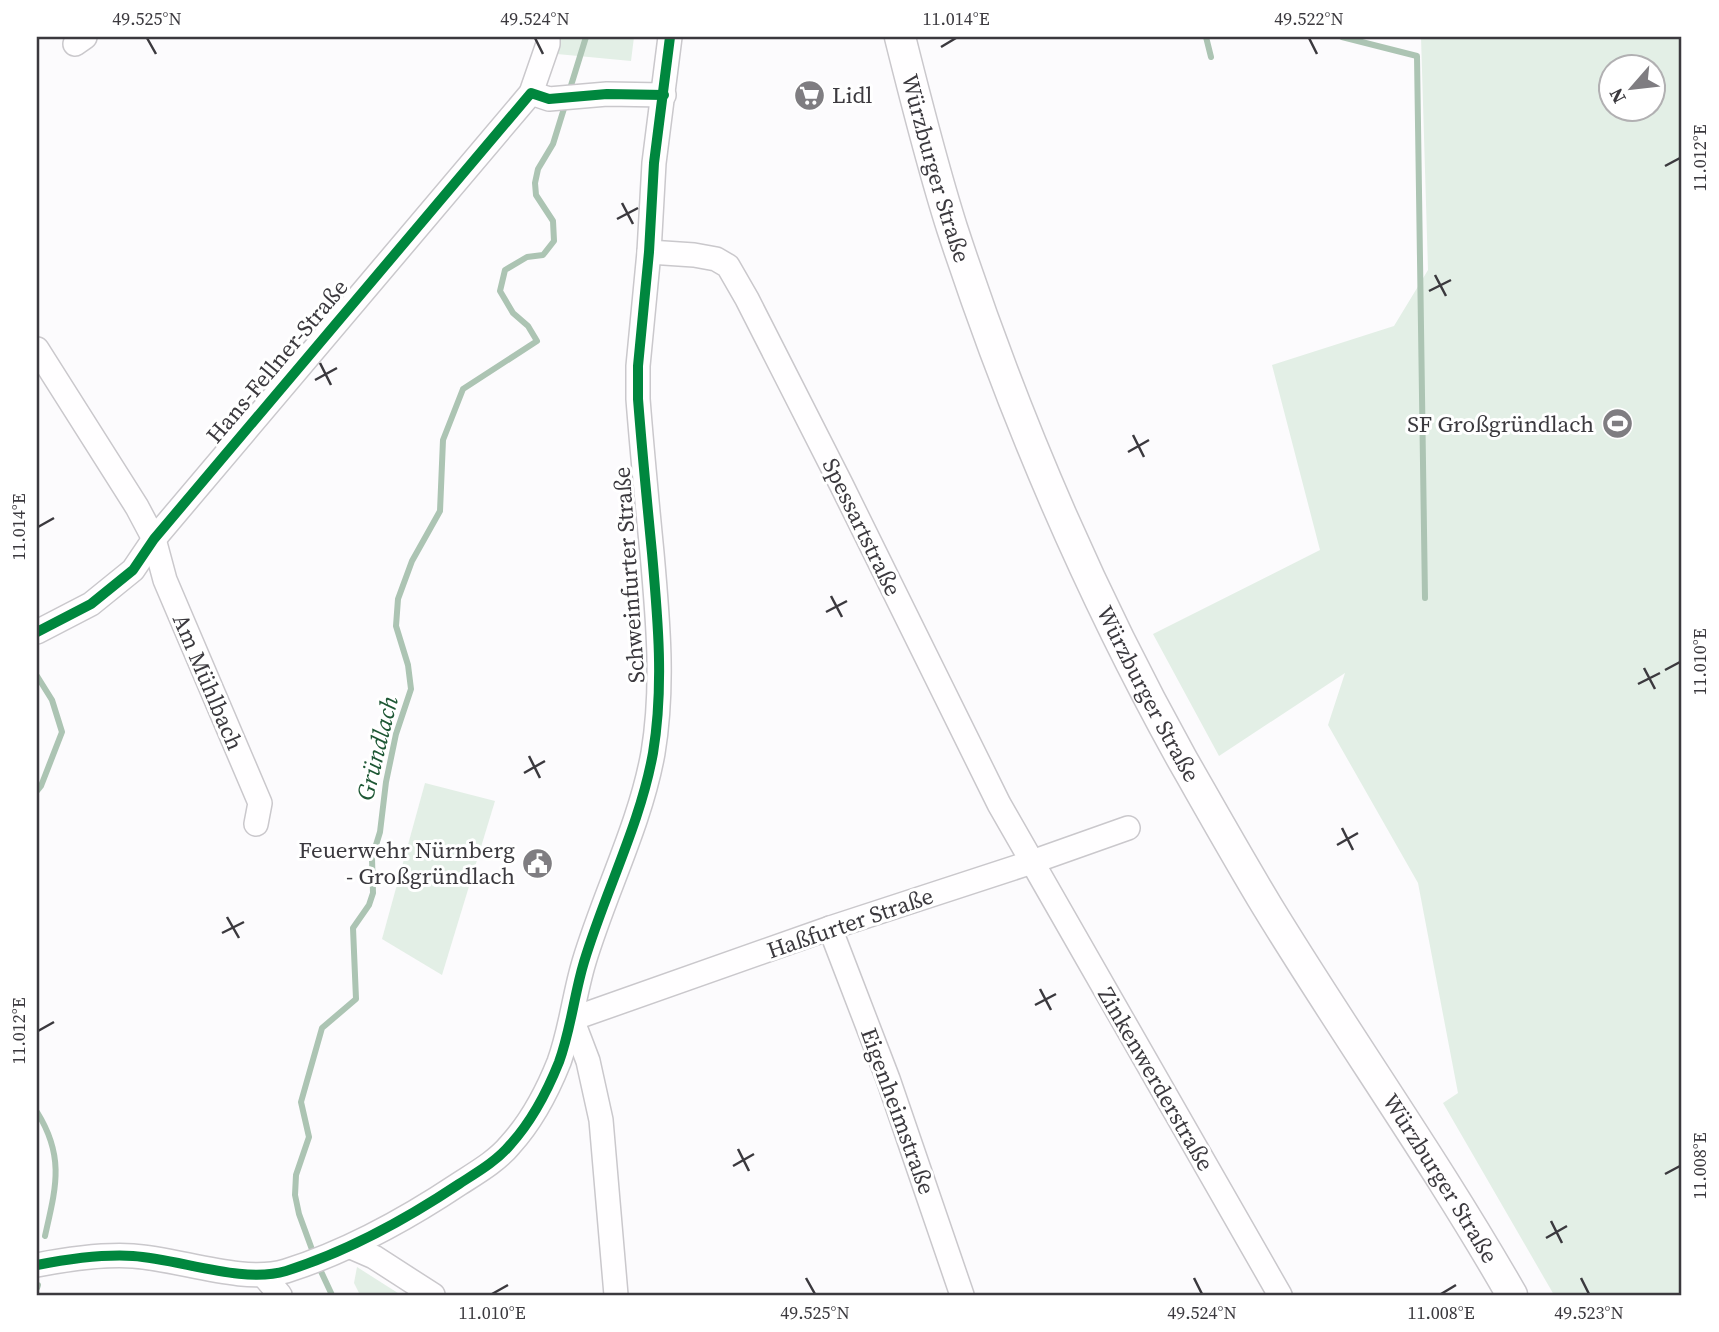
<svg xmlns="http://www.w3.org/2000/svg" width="1719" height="1332" viewBox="0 0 1719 1332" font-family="'Source Serif 4',serif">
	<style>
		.green { fill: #e3efe6; fill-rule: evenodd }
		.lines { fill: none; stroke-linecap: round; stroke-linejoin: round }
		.stream { stroke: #acc4b3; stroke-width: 6 }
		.minor-casing { stroke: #cac8cc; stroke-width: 26 }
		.major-casing { stroke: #cac8cc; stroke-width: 33 }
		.minor { stroke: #fffeff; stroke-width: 23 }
		.major { stroke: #fffeff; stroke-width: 30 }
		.cycleway-casing { stroke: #fff; stroke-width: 15 }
		.cycleway { stroke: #00873e; stroke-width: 10 }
		.ticks { fill: none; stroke: #3b393e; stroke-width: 2.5 }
		.labels { text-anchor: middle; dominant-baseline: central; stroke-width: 6; stroke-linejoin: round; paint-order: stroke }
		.poi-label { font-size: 23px; fill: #3b393e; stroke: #fff; text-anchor: end }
		.street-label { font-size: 23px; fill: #3b393e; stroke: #fff }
		.water-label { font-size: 24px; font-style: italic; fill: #1d5734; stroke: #fff }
		.neatline { fill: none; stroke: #3b393e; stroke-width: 2.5 }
		.ticks-label { font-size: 18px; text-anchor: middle; fill: #3b393e }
	</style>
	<rect width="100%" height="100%" fill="#fcfbfd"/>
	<!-- green -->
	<g class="green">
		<polygon points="557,37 634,37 631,61 557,54"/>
		<path d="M1421,37h261v1258h-128l-111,-192 15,-10 -40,-210 -90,-158 17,-52 -126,83 -66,-122 167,-84 -48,-185 122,-39 34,-56zM1652,66v42h-42v-42z"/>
		<polygon points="425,783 495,801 442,975 382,939"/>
		<polygon points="357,1267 401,1295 360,1295 354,1283"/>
	</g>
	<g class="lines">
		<!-- stream -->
		<g class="stream">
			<polyline points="1206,37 1211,57"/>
			<polyline points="1342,37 1417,56 1425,598"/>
			<polyline points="569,92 586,37"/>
			<polyline points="37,676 52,700 62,732 41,786 37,791"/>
			<path d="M37,1112c28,45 19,75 8,124"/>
			<polyline points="314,1255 299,1214 295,1195 296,1175 309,1137 301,1102 322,1028 356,999 353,928 369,905 373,893 372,858 380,832 386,782 396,734 411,689 408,665 396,626 398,599 412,561 440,511 443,440 463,389 537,341 528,326 513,313 500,291 505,270 527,257 543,255 554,241 553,221 536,195 535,183 538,169 553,144 566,102"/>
			<polyline points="318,1265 332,1295"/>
			<polyline points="37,1288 38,1285"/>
		</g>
		<defs>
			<g id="minor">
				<polyline points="75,44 85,37"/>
				<polyline points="531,93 549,99 607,94 664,95"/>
				<polyline points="649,252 694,255 716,259 728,266 747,299 841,484 999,804 1280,1295"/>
				<polyline points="37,349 137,507 154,539 165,580 260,803 256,824"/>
				<polyline points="37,632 91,604 133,570 154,539 531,93 548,44 548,37"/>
				<polyline points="830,928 888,1079 962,1295"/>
				<polyline points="351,1247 374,1257 433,1295"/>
				<path d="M37,1265c31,-6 64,-11 96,-9 47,3 109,28 153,15 63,-20 119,-51 173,-87 17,-11 38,-23 51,-39 22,-24 37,-53 49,-83 12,-33 15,-67 25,-100 21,-70 56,-137 69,-209 11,-66 5,-133 -1,-200 -5,-51 -10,-103 -14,-154v-33l11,-114 5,-89 16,-126"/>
				<polyline points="264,1276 280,1295"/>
				<polyline points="616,1295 601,1120 588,1061 572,1019 830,928 1032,862 1128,828"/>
			</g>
			<g id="major">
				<path id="s1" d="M900,37c16,64 32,128 52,191 60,183 136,362 230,531 28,49 56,99 85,147 80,131 169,256 245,389"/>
			</g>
		</defs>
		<!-- minor casing -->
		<use href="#minor" class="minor-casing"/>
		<!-- major casing -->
		<use href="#major" class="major-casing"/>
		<!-- minor -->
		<use href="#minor" class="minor"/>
		<!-- major -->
		<use href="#major" class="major"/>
		<defs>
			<g id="cycleway">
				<polyline points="37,632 91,604 133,570 154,539 531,93 549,99 607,94 664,95"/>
				<path d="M37,1265c31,-6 64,-11 96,-9 47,3 109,28 153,15 63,-20 119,-51 173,-87 17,-11 38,-23 51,-39 22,-24 37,-53 49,-83 12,-33 15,-67 25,-100 21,-70 56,-137 69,-209 11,-66 5,-133 -1,-200 -5,-51 -10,-103 -14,-154v-33l11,-114 5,-89 16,-126"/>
			</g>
		</defs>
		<!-- cycleway casing -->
		<use href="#cycleway" class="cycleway-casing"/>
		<!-- cycleway -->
		<use href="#cycleway" class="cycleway"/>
	</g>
	<!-- ticks -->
	<path class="ticks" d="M147,38l9,16M535,38l8,16M1309,38l8,16M941,47l15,-9M1665,166l15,-8M622,203l11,21M617,219l21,-11M1435,275l11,21M1429,291l22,-11M320,363l11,22M315,380l22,-12M1133,435l11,22M1128,452l21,-12M38,527l16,-9M831,596l11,21M826,612l21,-11M1644,668l11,21M1665,670l15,-8M1638,684l22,-11M529,756l11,22M524,773l21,-12M1342,828l11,22M1337,845l21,-12M227,917l12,21M222,933l22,-11M1040,989l11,21M1035,1005l21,-11M38,1031l16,-9M738,1149l11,22M733,1166l21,-12M1665,1174l15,-8M1551,1221l11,22M1546,1238l21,-12M806,1278l9,16M1194,1278l8,16M1581,1278l8,16M492,1294l16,-9M1441,1294l15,-9"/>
	<!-- icons -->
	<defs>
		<symbol id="supermarket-disc" viewBox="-11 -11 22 22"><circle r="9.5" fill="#7f7d81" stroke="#fff"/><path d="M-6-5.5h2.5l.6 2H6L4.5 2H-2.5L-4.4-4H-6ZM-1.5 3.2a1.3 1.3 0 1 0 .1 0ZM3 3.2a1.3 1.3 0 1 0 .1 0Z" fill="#fff"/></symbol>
		<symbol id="stadium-disc" viewBox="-11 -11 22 22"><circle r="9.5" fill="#7f7d81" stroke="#fff"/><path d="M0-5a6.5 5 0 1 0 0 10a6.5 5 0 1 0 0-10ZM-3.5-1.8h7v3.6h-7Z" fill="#fff"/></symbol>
		<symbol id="civic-disc" viewBox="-11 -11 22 22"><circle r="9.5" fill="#7f7d81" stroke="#fff"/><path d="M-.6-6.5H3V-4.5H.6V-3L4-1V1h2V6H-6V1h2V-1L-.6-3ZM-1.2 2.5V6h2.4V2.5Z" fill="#fff"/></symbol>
	</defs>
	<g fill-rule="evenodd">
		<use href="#supermarket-disc" x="792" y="78" width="35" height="35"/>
		<use href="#stadium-disc" x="1600" y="406" width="35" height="35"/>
		<use href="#civic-disc" x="520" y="846" width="35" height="35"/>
	</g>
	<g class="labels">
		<!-- poi labels -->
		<g class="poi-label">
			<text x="832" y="95" text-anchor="start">Lidl</text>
			<text x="1594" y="424">SF Großgründlach</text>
			<text x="515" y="850">Feuerwehr Nürnberg<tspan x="515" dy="26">- Großgründlach</tspan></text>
		</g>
		<!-- street labels -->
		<g class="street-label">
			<text stroke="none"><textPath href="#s1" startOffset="136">Würzburger Straße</textPath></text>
			<text transform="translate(277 361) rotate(-50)">Hans-Fellner-Straße</text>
			<text transform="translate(862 527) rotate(64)">Spessartstraße</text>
			<text transform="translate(629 575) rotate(-94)">Schweinfurter Straße</text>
			<text transform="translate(208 682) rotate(67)">Am Mühlbach</text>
			<text stroke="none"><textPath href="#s1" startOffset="704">Würzburger Straße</textPath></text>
			<text transform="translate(850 923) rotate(-19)">Haßfurter Straße</text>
			<text transform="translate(1156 1079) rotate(60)">Zinkenwerderstraße</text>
			<text transform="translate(898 1111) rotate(70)">Eigenheimstraße</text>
			<text stroke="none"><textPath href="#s1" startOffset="1270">Würzburger Straße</textPath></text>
		</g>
		<!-- water labels -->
		<g class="water-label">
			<text transform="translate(377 748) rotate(-76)">Gründlach</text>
		</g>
	</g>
	<!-- border -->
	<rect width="1719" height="1332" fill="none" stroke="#ffffff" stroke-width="77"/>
	<!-- north arrow -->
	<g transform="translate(1632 88) rotate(242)"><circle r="33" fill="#ffffff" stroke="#b1b0b2" stroke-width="2"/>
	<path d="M0-5L12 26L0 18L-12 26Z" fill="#7f7d81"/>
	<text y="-10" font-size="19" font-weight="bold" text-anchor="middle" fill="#3b393e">N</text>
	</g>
	<rect x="38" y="38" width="1642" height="1256" class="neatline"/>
	<g class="ticks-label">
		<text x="147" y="25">49.525°N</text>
		<text x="535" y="25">49.524°N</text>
		<text x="956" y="25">11.014°E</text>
		<text x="1309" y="25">49.522°N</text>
		<text transform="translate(1700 158) rotate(-90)" y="6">11.012°E</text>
		<text transform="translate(19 527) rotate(-90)" y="6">11.014°E</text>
		<text transform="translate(1700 662) rotate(-90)" y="6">11.010°E</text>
		<text transform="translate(19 1031) rotate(-90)" y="6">11.012°E</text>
		<text transform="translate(1700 1166) rotate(-90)" y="6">11.008°E</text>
		<text x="492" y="1319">11.010°E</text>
		<text x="815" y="1319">49.525°N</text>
		<text x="1202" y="1319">49.524°N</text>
		<text x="1441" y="1319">11.008°E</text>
		<text x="1589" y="1319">49.523°N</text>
	</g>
</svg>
